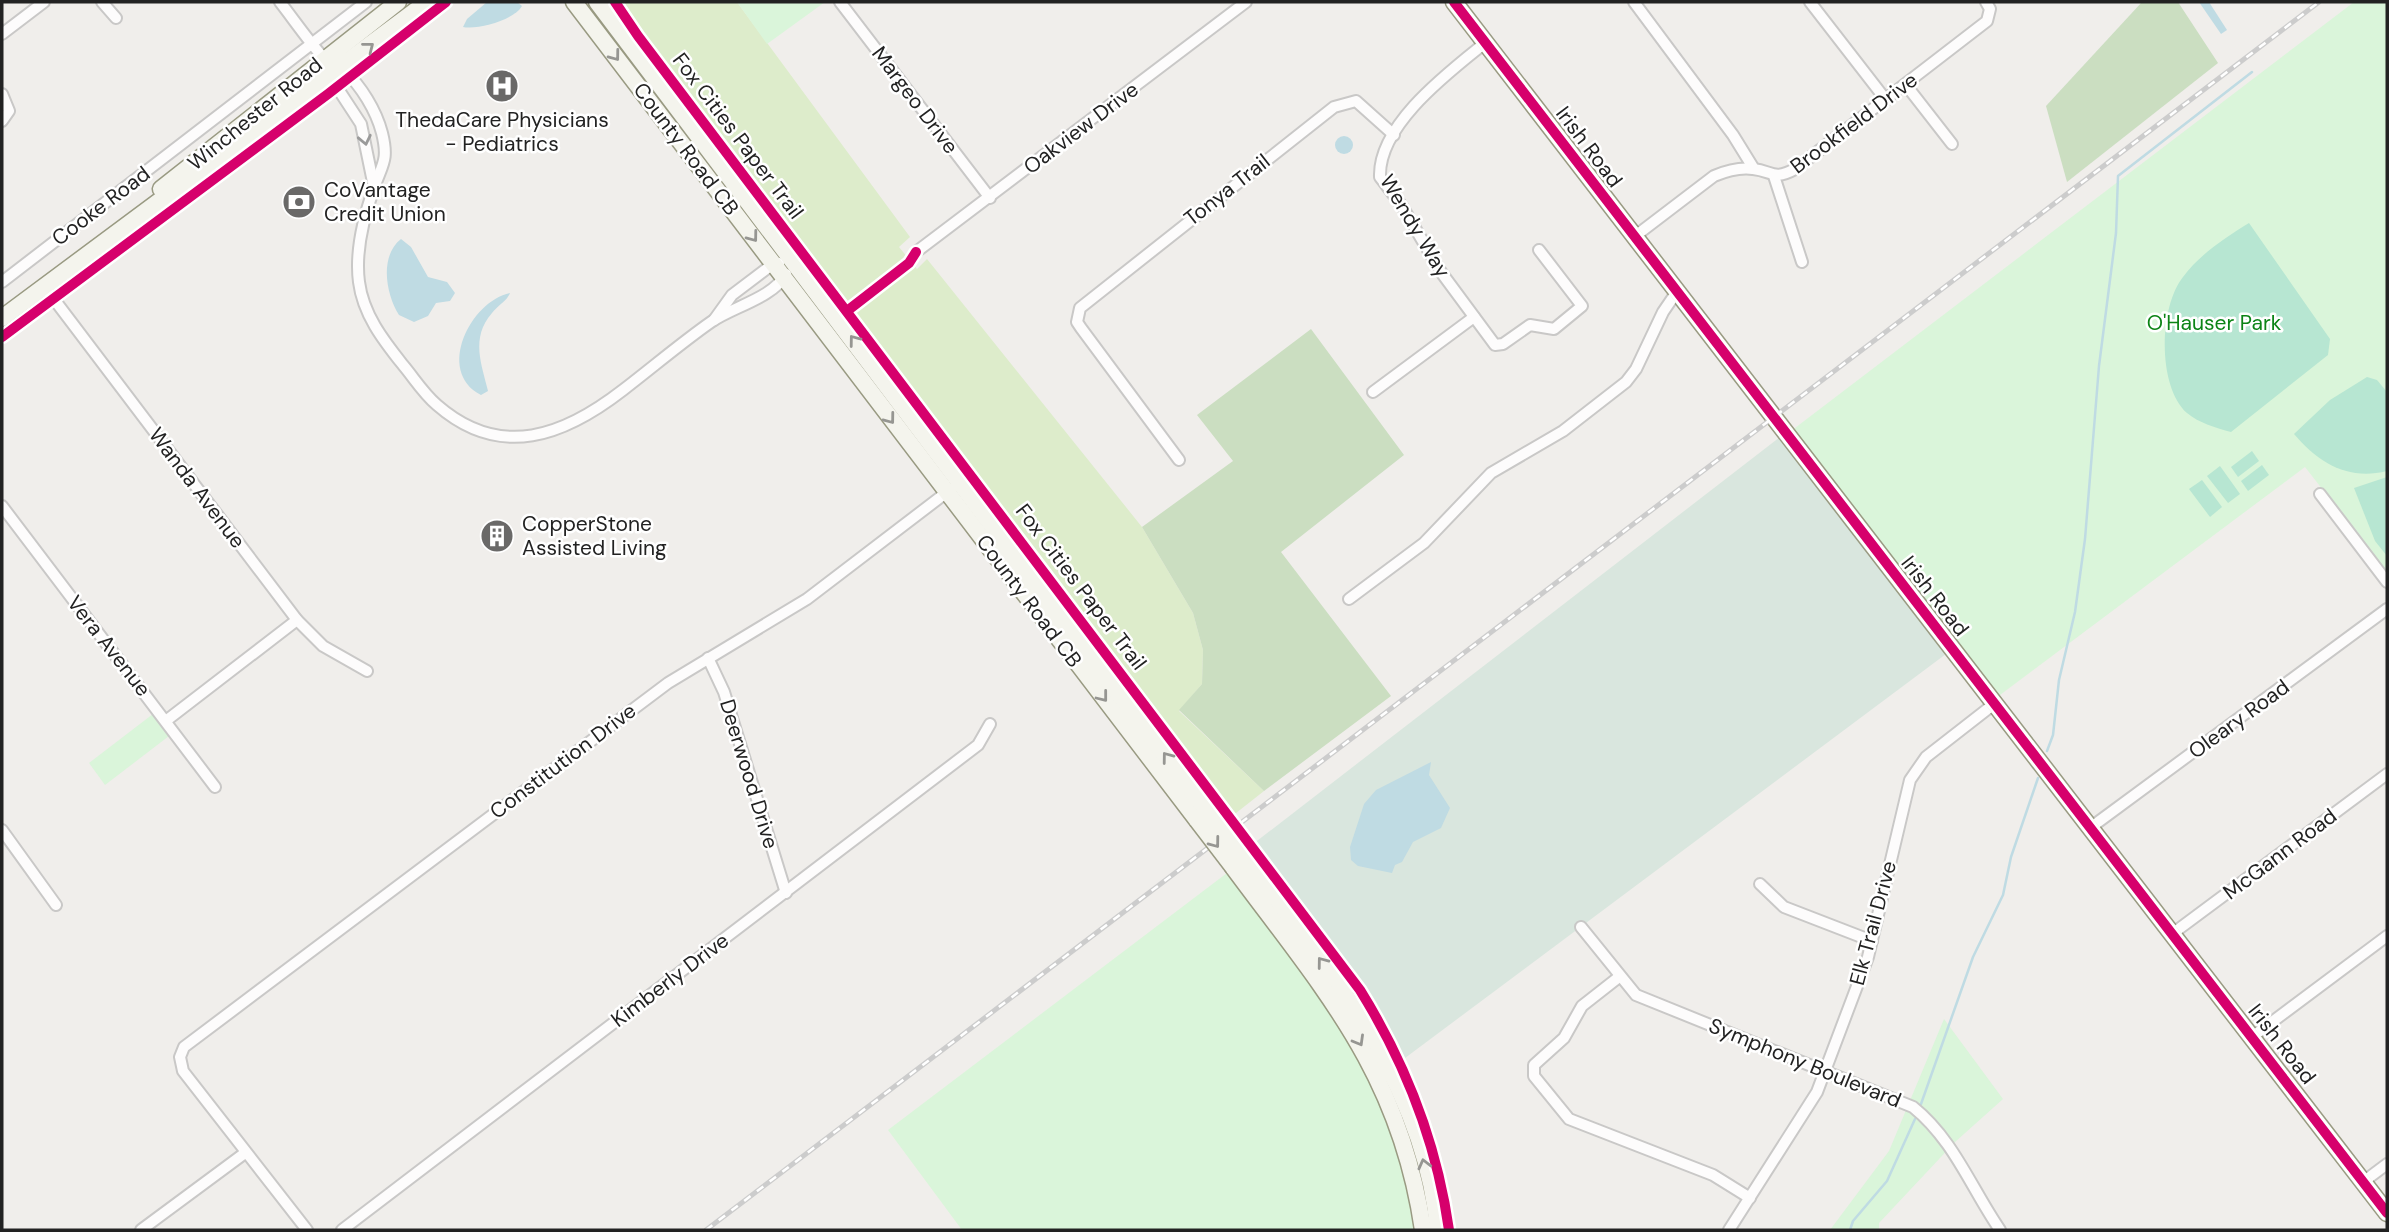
<svg xmlns="http://www.w3.org/2000/svg" width="2389" height="1232" viewBox="0 0 2389 1232" font-family="'DM Sans',sans-serif">
	<style>
		.grass { fill: #ddeccb }
		.forest { fill: #cbdec1 }
		.wetland { fill: #d9e6de }
		.park { fill: #daf5da }
		.pitch { fill: #b7e6d2 }
		.water { fill: #bfdbe3 }
		.lines { fill: none; stroke-linecap: round; stroke-linejoin: round }
		.stream { stroke: #bfdbe3; stroke-width: 2.5 }
		.street-casing { stroke: #c9c8c7; stroke-width: 14 }
		.secondary-casing { stroke: #999a82; stroke-width: 19 }
		.street { stroke: #fdfcfc; stroke-width: 10 }
		.secondary { stroke: #f4f4ed; stroke-width: 16 }
		.rail-casing { stroke: #ccc; stroke-width: 5 }
		.rail { stroke: #fff; stroke-width: 2.5; stroke-dasharray: 8; stroke-linecap: butt }
		.secondary-bridge-casing { stroke: #999a82; stroke-width: 19; stroke-linecap: butt }
		.secondary-bridge { stroke: #f4f4ed; stroke-width: 16 }
		.cycleway-casing { stroke: #fff; stroke-width: 15 }
		.cycleway { stroke: #d6006c; stroke-width: 10 }
		.oneway { stroke: #969692 }
		.oneway2 { stroke: #9a9a9a }
		.labels { text-anchor: middle; dominant-baseline: central; stroke-width: 5; stroke-linejoin: round; paint-order: stroke }
		.street-label { font-size: 21px; fill: #222; stroke: #fff }
		.poi-label { font-size: 21px; fill: #222; stroke: #fff; text-anchor: start }
		.park-label { font-size: 21px; fill: #0c8416; stroke: #fff }
	</style>
	<rect width="100%" height="100%" fill="#f0eeeb"/>
	<!-- grass -->
	<polygon class="grass" points="611,2 737,2 910,237 899,247 917,269 927,259 1142,527 1193,613 1203,650 1202,684 1179,711 1264,791 1231,817 1189,758 1183,762 629,33"/>
	<!-- forest -->
	<g class="forest">
		<polygon points="2142,2 2178,2 2218,63 2067,182 2046,106"/>
		<polygon points="1311,329 1404,455 1281,552 1391,696 1264,791 1179,710 1202,684 1203,650 1193,613 1142,527 1233,461 1197,415"/>
	</g>
	<!-- wetland -->
	<polygon class="wetland" points="1780,437 1946,654 1393,1067 1244,851"/>
	<!-- park -->
	<g class="park">
		<polygon points="737,2 825,2 767,44"/>
		<polygon points="2354,2 2387,2 2387,572 2305,467 1996,698 1791,431"/>
		<polygon points="153,714 169,736 105,785 89,763"/>
		<path d="M1227,873c44,57 92,112 127,174 32,56 49,121 62,183h-454l-74,-100z"/>
		<polygon points="1944,1019 2003,1099 1955,1142 1879,1223 1879,1230 1830,1230 1889,1151"/>
	</g>
	<!-- pitch -->
	<g class="pitch">
		<path d="M2249,223l81,116 -2,16 -97,77c-15,-4 -32,-9 -44,-19 -30,-27 -28,-106 -4,-136 16,-22 43,-40 66,-54z"/>
		<path d="M2367,377l10,3 10,12v79c-39,10 -68,-8 -93,-37l36,-34z"/>
		<polygon points="2252,451 2259,461 2238,477 2231,467"/>
		<polygon points="2262,465 2269,475 2248,491 2241,481"/>
		<polygon points="2220,466 2240,494 2228,503 2207,476"/>
		<polygon points="2387,477 2387,556 2375,541 2354,488"/>
		<polygon points="2202,480 2222,507 2210,517 2189,489"/>
	</g>
	<!-- water -->
	<g class="water">
		<path d="M487,2h30l5,4c-8,14 -44,24 -59,21l4,-8z"/>
		<polygon points="2199,2 2209,2 2227,30 2221,34"/>
		<circle cx="1344" cy="145" r="9"/>
		<path d="M401,239l10,8 17,30 19,5 8,11 -5,8 -14,2 -8,13 -14,6 -15,-7c-13,-20 -20,-59 2,-76z"/>
		<path d="M510,293c-3,8 -12,12 -18,20 -22,25 -10,52 -4,78l-7,4c-46,-24 -10,-94 29,-102z"/>
		<polygon points="1431,762 1429,775 1450,808 1441,828 1413,842 1402,862 1395,865 1392,873 1358,866 1351,860 1350,847 1364,804 1376,790"/>
	</g>
	<g class="lines">
		<!-- stream -->
		<g class="stream">
			<polyline points="2047,751 2053,735 2059,680 2075,612 2085,539 2099,366 2116,233 2118,176 2252,72"/>
			<polyline points="1921,1104 1973,957 2003,895 2011,857 2038,778"/>
			<polyline points="1850,1230 1853,1221 1887,1181 1915,1119"/>
		</g>
		<defs>
			<g id="street">
				<polyline points="102,2 116,18"/>
				<path d="M280,2c14,18 27,37 42,54 6,7 16,7 22,14 17,16 32,40 38,63 7,28 0,31 -8,55 -10,28 -19,64 -15,94 4,32 24,58 44,83 11,13 20,28 34,40 64,56 128,30 186,-15 30,-23 58,-47 88,-68 21,-15 62,-24 75,-48"/>
				<polyline points="840,2 990,198"/>
				<polyline points="1634,2 1733,135 1754,169"/>
				<polyline points="1810,2 1886,100"/>
				<polyline points="2,34 44,2"/>
				<path d="M1485,43c-36,29 -107,82 -105,134l22,29 39,66 54,73 8,-1 27,-19 24,4 28,-23 -43,-56"/>
				<polyline points="327,72 361,124 374,187"/>
				<polyline points="1906,85 1952,144"/>
				<polyline points="2,94 9,111 2,121"/>
				<polyline points="1774,176 1802,262"/>
				<path d="M1634,237l80,-61c12,-5 25,-9 39,-7 20,2 20,12 42,0l192,-148 3,-12 -4,-7"/>
				<polyline points="916,252 1246,2"/>
				<polyline points="2,282 366,2"/>
				<polyline points="44,286 297,620 323,646 367,671"/>
				<polyline points="714,320 732,295 773,264 779,263"/>
				<polyline points="1373,392 1474,317"/>
				<polyline points="1179,460 1081,328 1077,322 1080,308 1334,107 1356,101 1394,135"/>
				<polyline points="2320,494 2387,582"/>
				<polyline points="2,506 215,787"/>
				<polyline points="1349,599 1424,543 1491,473 1563,431 1626,382 1636,369 1663,312 1676,293"/>
				<polyline points="708,658 724,692 786,893"/>
				<polyline points="167,720 297,620"/>
				<polyline points="2090,828 2387,609"/>
				<polyline points="2,830 56,905"/>
				<polyline points="1760,884 1784,907 1872,941"/>
				<path d="M1581,927l55,68 277,112c41,33 58,81 87,123"/>
				<polyline points="2172,934 2387,774"/>
				<polyline points="1619,977 1582,1006 1564,1038 1534,1065 1534,1076 1569,1119 1713,1175 1750,1198"/>
				<polyline points="2252,1037 2387,936"/>
				<polyline points="2363,1182 2387,1164"/>
				<polyline points="141,1230 245,1153"/>
				<polyline points="307,1230 183,1071 180,1057 184,1047 668,683 807,599 951,489"/>
				<polyline points="342,1230 978,745 990,724"/>
				<polyline points="1729,1230 1817,1092 1868,957 1910,780 1926,757 1994,704"/>
			</g>
			<g id="secondary">
				<polyline points="574,2 1197,820"/>
				<polyline points="597,2 1208,812"/>
				<polyline points="1454,2 2387,1213"/>
				<polyline points="161,189 398,2"/>
				<polyline points="2,318 427,2"/>
				<path d="M1243,858c85,110 183,227 195,372"/>
				<path d="M1233,867c91,123 167,205 190,363"/>
			</g>
		</defs>
		<!-- street casing -->
		<use href="#street" class="street-casing"/>
		<!-- secondary casing -->
		<use href="#secondary" class="secondary-casing"/>
		<!-- street -->
		<use href="#street" class="street"/>
		<!-- secondary -->
		<use href="#secondary" class="secondary"/>
		<defs>
			<polyline id="rail" points="706,1230 2319,2"/>
		</defs>
		<!-- rail casing -->
		<use href="#rail" class="rail-casing"/>
		<!-- rail -->
		<use href="#rail" class="rail"/>
		<defs>
			<g id="secondary-bridge">
				<polyline points="1208,812 1243,858"/>
				<polyline points="1197,820 1233,867"/>
			</g>
		</defs>
		<!-- secondary-bridge casing -->
		<use href="#secondary-bridge" class="secondary-bridge-casing"/>
		<!-- secondary-bridge -->
		<use href="#secondary-bridge" class="secondary-bridge"/>
		<defs>
			<g id="cycleway">
				<path d="M615,2l23,34 722,954c46,74 77,155 89,240"/>
				<polyline points="1454,2 2387,1213"/>
				<polyline points="847,311 909,263 916,252"/>
				<polyline points="2,337 328,94 446,2"/>
			</g>
		</defs>
		<!-- cycleway casing -->
		<use href="#cycleway" class="cycleway-casing"/>
		<!-- cycleway -->
		<use href="#cycleway" class="cycleway"/>
	</g>
	<!-- one-way arrows -->
	<defs><path id="oneway-chevron" d="M-2-3.5L2.5 0L-2 3.5" fill="none" stroke-width="1.6" stroke-linecap="round" stroke-linejoin="round" transform="scale(1.75)"/></defs>
	<g class="oneway">
		<use href="#oneway-chevron" transform="translate(369 47) rotate(-38)"/>
		<use href="#oneway-chevron" transform="translate(615 56) rotate(53)"/>
		<use href="#oneway-chevron" transform="translate(753 237) rotate(53)"/>
		<use href="#oneway-chevron" transform="translate(854 340) rotate(-127)"/>
		<use href="#oneway-chevron" transform="translate(890 419) rotate(53)"/>
		<use href="#oneway-chevron" transform="translate(1103 697) rotate(52)"/>
		<use href="#oneway-chevron" transform="translate(1167 757) rotate(-127)"/>
		<use href="#oneway-chevron" transform="translate(1215 843) rotate(53)"/>
		<use href="#oneway-chevron" transform="translate(1322 962) rotate(-127)"/>
		<use href="#oneway-chevron" transform="translate(1359 1041) rotate(60)"/>
		<use href="#oneway-chevron" transform="translate(1424 1164) rotate(-104)"/>
	</g>
	<use class="oneway2" href="#oneway-chevron" transform="translate(365 140) rotate(78)"/>
	<!-- icons -->
	<defs>
		<symbol id="hospital-disc" viewBox="-11 -11 22 22"><circle r="9.5" fill="#6a6968" stroke="#fff"/><path d="M-5-5h3v3.5h4V-5h3V5h-3V1.5h-4V5h-3Z" fill="#fff"/></symbol>
		<symbol id="bank-disc" viewBox="-11 -11 22 22"><circle r="9.5" fill="#6a6968" stroke="#fff"/><path d="M-6-4H6V4H-6ZM0-2.3a2.3 2.3 0 1 0 0 4.6a2.3 2.3 0 1 0 0-4.6Z" fill="#fff"/></symbol>
		<symbol id="building-disc" viewBox="-11 -11 22 22"><circle r="9.5" fill="#6a6968" stroke="#fff"/><path d="M-4-6H4V6H1V3H-1V6H-4ZM-2.5-4.3h1.7v1.8h-1.7ZM.8-4.3h1.7v1.8H.8ZM-2.5-1h1.7V.8h-1.7ZM.8-1h1.7V.8H.8Z" fill="#fff"/></symbol>
	</defs>
	<g fill-rule="evenodd">
		<use href="#hospital-disc" x="483" y="67" width="38" height="38"/>
		<use href="#bank-disc" x="280" y="183" width="38" height="38"/>
		<use href="#building-disc" x="478" y="517" width="38" height="38"/>
	</g>
	<g class="labels">
		<!-- street labels -->
		<g class="street-label">
			<text transform="translate(915 100) rotate(53)">Margeo Drive</text>
			<text transform="translate(255 114) rotate(-39)">Winchester Road</text>
			<text transform="translate(1854 123) rotate(-37)">Brookfield Drive</text>
			<text transform="translate(1081 128) rotate(-37)">Oakview Drive</text>
			<text transform="translate(738 136) rotate(53)">Fox Cities Paper Trail</text>
			<text transform="translate(1589 147) rotate(53)">Irish Road</text>
			<text transform="translate(686 149) rotate(53)">County Road CB</text>
			<text transform="translate(1227 190) rotate(-38)">Tonya Trail</text>
			<text transform="translate(101 206) rotate(-37)">Cooke Road</text>
			<text transform="translate(1415 226) rotate(59)">Wendy Way</text>
			<text transform="translate(197 488) rotate(53)">Wanda Avenue</text>
			<text transform="translate(1081 587) rotate(53)">Fox Cities Paper Trail</text>
			<text transform="translate(1935 596) rotate(52)">Irish Road</text>
			<text transform="translate(1029 601) rotate(53)">County Road CB</text>
			<text transform="translate(109 646) rotate(52)">Vera Avenue</text>
			<text transform="translate(2239 719) rotate(-36)">Oleary Road</text>
			<text transform="translate(563 761) rotate(-37)">Constitution Drive</text>
			<text transform="translate(749 774) rotate(73)">Deerwood Drive</text>
			<text transform="translate(2280 854) rotate(-37)">McGann Road</text>
			<text transform="translate(1873 923) rotate(-75)">Elk Trail Drive</text>
			<text transform="translate(670 980) rotate(-37)">Kimberly Drive</text>
			<text transform="translate(2282 1044) rotate(52)">Irish Road</text>
			<text transform="translate(1805 1063) rotate(22)">Symphony Boulevard</text>
		</g>
		<!-- poi labels -->
		<g class="poi-label">
			<text x="502" y="120" text-anchor="middle">ThedaCare Physicians<tspan x="502" dy="24">- Pediatrics</tspan></text>
			<text x="324" y="190">CoVantage<tspan x="324" dy="24">Credit Union</tspan></text>
			<text x="522" y="524">CopperStone<tspan x="522" dy="24">Assisted Living</tspan></text>
		</g>
		<!-- park labels -->
		<g class="park-label">
			<text x="2214" y="323">O'Hauser Park</text>
		</g>
	</g>
	<!-- border -->
	<rect width="2389" height="1232" fill="none" stroke="#222222" stroke-width="7"/>
</svg>
